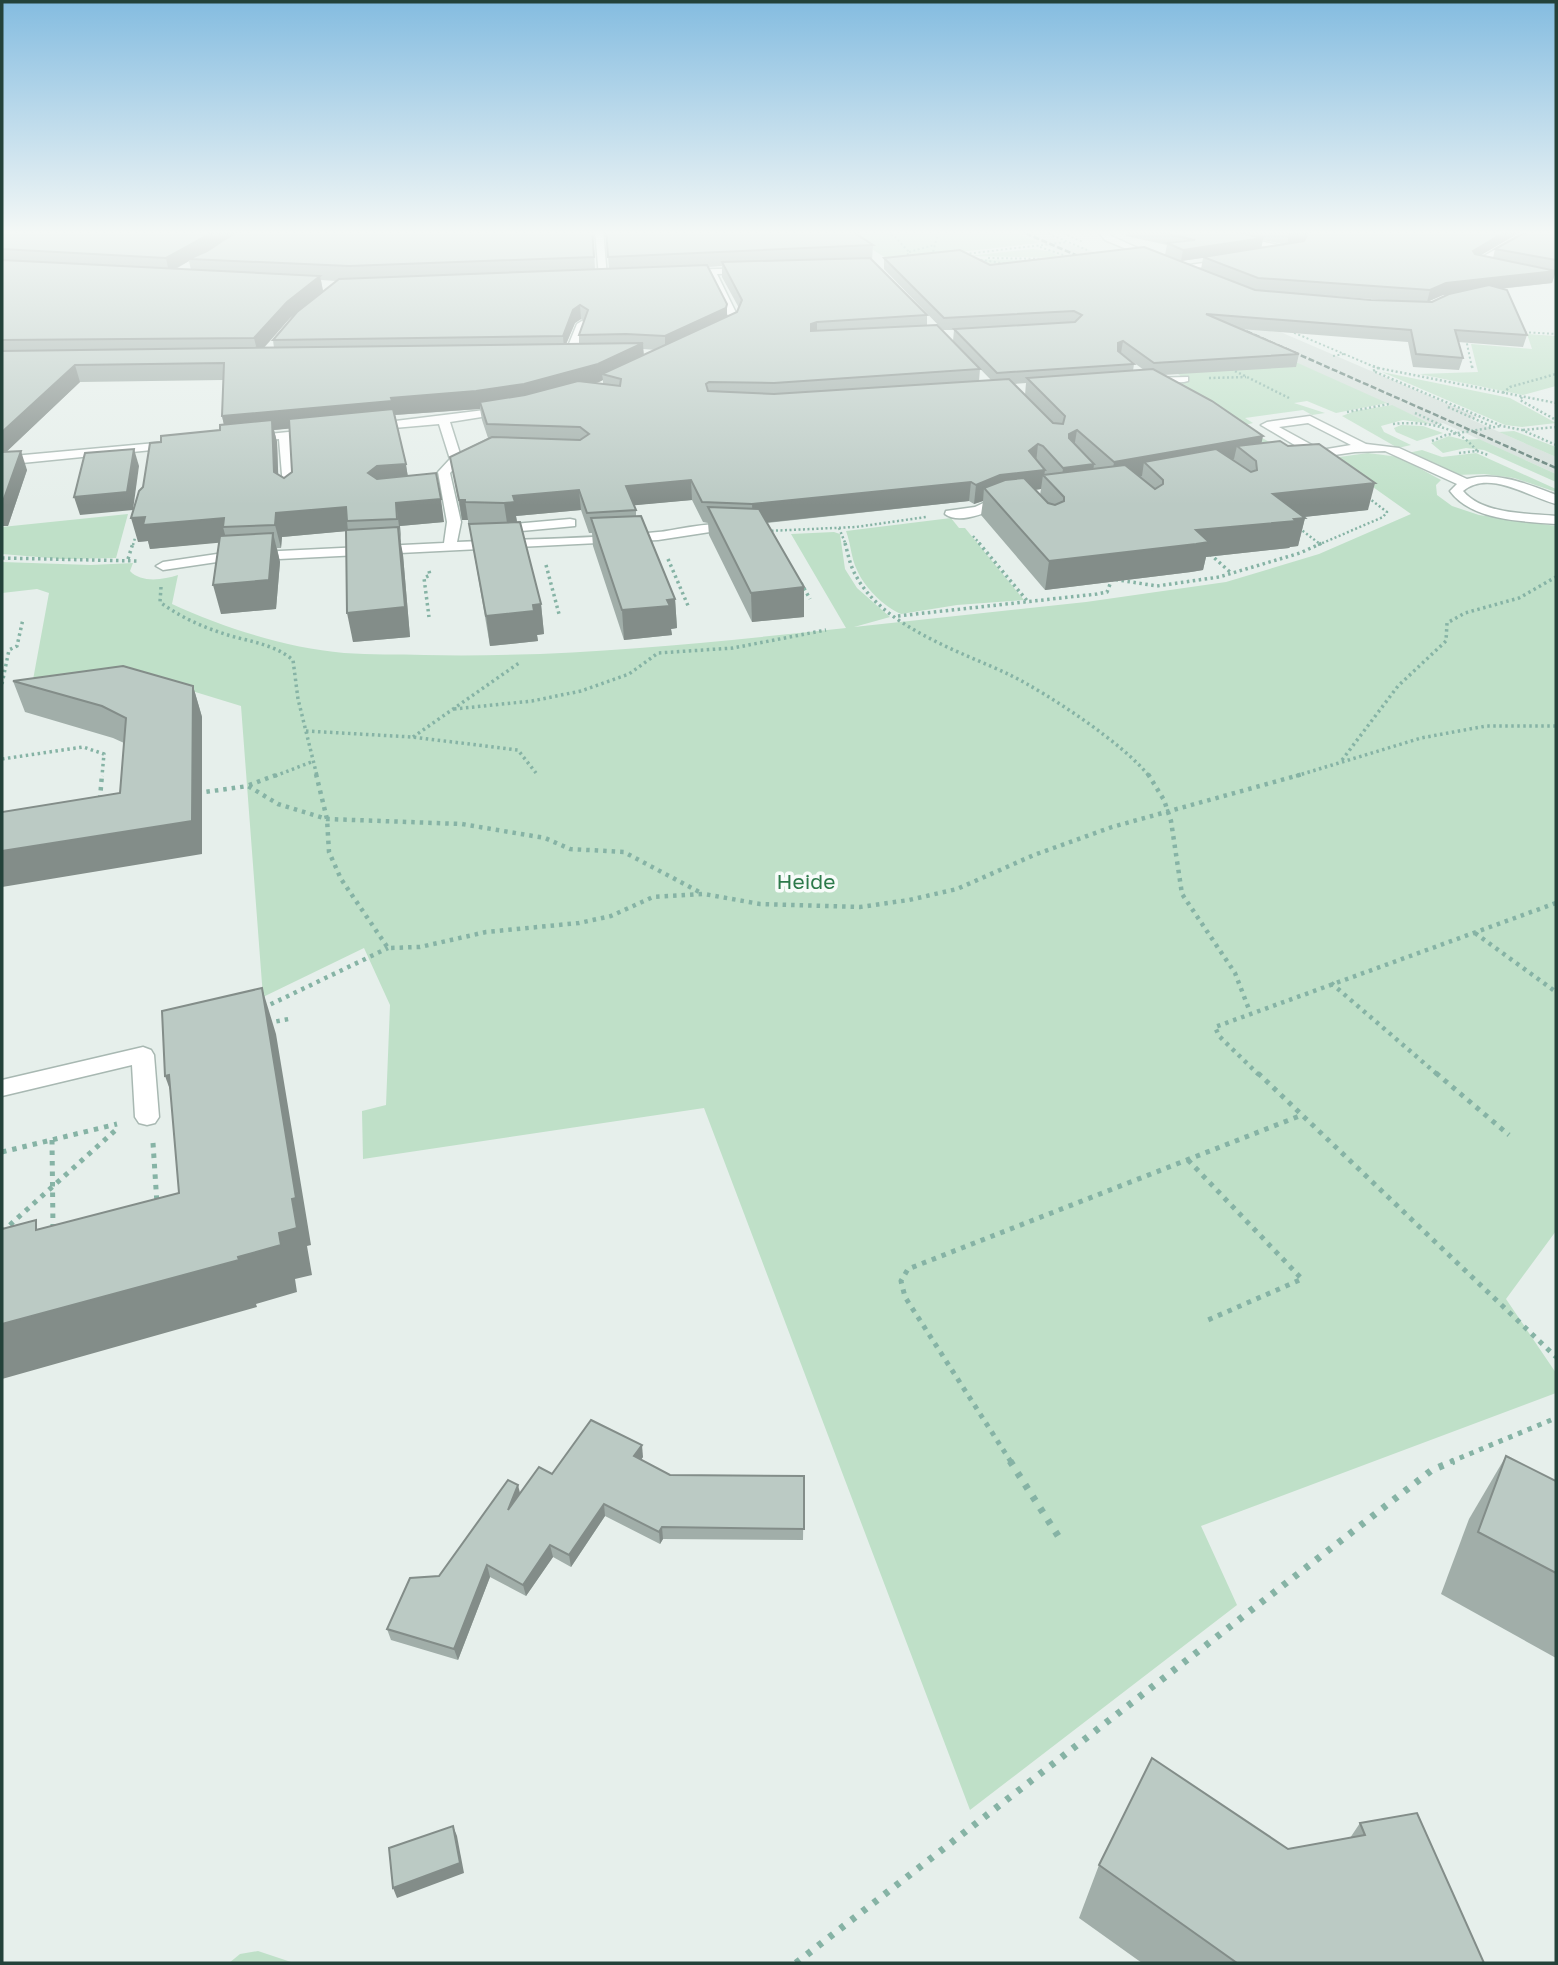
<svg xmlns="http://www.w3.org/2000/svg" width="1558" height="1965" viewBox="0 0 1558 1965" font-family="'Golos Text',sans-serif">
	<style>
		.built { fill: #d4dfda }
		.green { fill: #bfe0c8 }
		.lines { fill: none; stroke-linecap: round; stroke-linejoin: round }
		.minor-casing { stroke: #a8b8b2; stroke-width: 3 }
		.path-far5 { stroke: #86b3a5; stroke-width: 2; stroke-dasharray: 2 2.5; stroke-linecap: butt }
		.path-far4 { stroke: #86b3a5; stroke-width: 2.5; stroke-dasharray: 2 2.5; stroke-linecap: butt }
		.path-far3 { stroke: #86b3a5; stroke-width: 3.5; stroke-dasharray: 2.5 3.5; stroke-linecap: butt }
		.path-far2 { stroke: #86b3a5; stroke-width: 4.5; stroke-dasharray: 3.5 5; stroke-linecap: butt }
		.path-far1 { stroke: #86b3a5; stroke-width: 5; stroke-dasharray: 4.5 6; stroke-linecap: butt }
		.path { stroke: #86b3a5; stroke-width: 7; stroke-dasharray: 5 9; stroke-linecap: butt }
		.minor { fill: #fff; fill-rule: evenodd }
		.rail { stroke: #5f7d75; stroke-width: 2.5; stroke-dasharray: 6 2.5; stroke-linecap: butt }
		.wall { fill: #a1aea9; fill-rule: evenodd }
		.shaded-wall { fill: #838d89 }
		.building { fill: #bbcac4; stroke: #838d89; stroke-width: 2 }
		.labels { text-anchor: middle; dominant-baseline: central; stroke-width: 7; stroke-linejoin: round; paint-order: stroke }
		.park-label { font-size: 21px; fill: #2d7a4b; stroke: #f7fbf9 }
	</style>
	<rect width="100%" height="100%" fill="#e6efeb"/>
	<!-- built -->
	<polygon class="built" points="1010,230 1036,230 1076,247 1083,247 1478,417 1470,419 1556,457 1556,474 1443,423 1434,425 1048,251 1054,249"/>
	<!-- green -->
	<g class="green">
		<polygon points="842,230 1010,230 1039,243 889,260"/>
		<polygon points="1032,249 1048,251 1063,258 968,256"/>
		<polygon points="955,259 1070,261 1387,403 1336,413 1307,401 1294,403 1325,413 1312,415 1303,410 1245,418 1253,423 1241,426 1289,453 1271,456 1178,382 1187,381 1155,356"/>
		<polygon points="1527,334 1556,336 1556,386 1523,395 1419,374 1478,372 1471,344 1532,349"/>
		<polygon points="1382,372 1510,398 1556,423 1522,427 1505,425"/>
		<polygon points="1392,405 1431,424 1403,420 1381,426 1384,432 1411,445 1398,448 1342,416 1355,411"/>
		<polygon points="1401,425 1423,426 1443,433 1417,441 1396,432 1394,428"/>
		<polygon points="1514,431 1556,447 1556,457 1499,432"/>
		<polygon points="1449,436 1464,440 1479,439 1556,474 1556,482 1484,450 1466,448 1443,453 1431,443"/>
		<polygon points="1422,450 1442,457 1476,453 1556,489 1556,492 1514,478 1484,474 1456,475 1408,453"/>
		<path d="M1368,453l31,4 42,23 -5,5 1,10 15,11 27,9 77,11v705l-50,68 50,74v20l-355,133 36,79 -267,205 -266,-702 -341,51 -1,-48 24,-6 4,-100 -26,-57 -101,49 -22,-291 -88,-27 -123,17 19,-103 -12,-4 -35,4v-31l89,3 42,-2 -3,8c11,12 33,9 48,4l-6,29c52,24 115,44 172,49 27,2 54,1 80,2 142,3 282,-12 422,-27l-55,-94 43,-2 6,2 5,35 12,19 33,29 -36,10 232,-25 140,-20 93,-28 92,-40 -79,-56z"/>
		<polygon points="128,514 116,558 62,559 2,554 2,527"/>
		<path d="M951,518l8,10h6l59,72 -67,5 -56,9c-17,-7 -37,-27 -44,-44 -6,-12 -6,-26 -11,-39z"/>
		<polygon points="258,1951 294,1963 229,1963 240,1954"/>
	</g>
	<g class="lines">
		<defs>
			<g id="minor">
				<polygon points="595,230 603,230 607,277 603,280 599,277"/>
				<polygon points="1101,230 1109,230 1111,236 1162,259 1155,261 1105,240 1100,234"/>
				<polygon points="1529,230 1539,230 1485,262 1493,263 1493,267 1472,263"/>
				<polygon points="1237,236 1291,248 1292,250 1288,252 1234,240"/>
				<polygon points="1232,259 1229,264 1179,270 1175,267"/>
				<polygon points="754,268 751,273 717,274 740,321 721,334 715,334 715,330 730,320 709,274 682,276 678,273 682,270"/>
				<polygon points="582,321 587,324 574,356 565,358 564,356 577,324"/>
				<polygon points="1188,377 1188,381 1184,382 1144,384 1139,381 1144,378"/>
				<path d="M509,407l4,1v4l-63,10 12,38 -12,13 11,49 -4,20c67,-3 135,-3 201,-10 22,-2 67,-16 85,-1l-7,4 -26,-3 -52,8 -441,22 -54,8 -7,-4 7,-4 54,-8 227,-11 3,-21 -9,-50 12,-13 -11,-35 -68,6 -6,-3 6,-3z"/>
				<path d="M1310,416l56,28 33,4 68,31c28,-8 58,4 84,14l5,2v9c-27,-7 -67,-35 -93,-13 20,24 65,22 93,25v8c-34,-3 -84,-3 -106,-33l7,-7 -72,-33 -30,1 -55,8v-6l8,-1 -47,-28 6,-3zM1308,423l43,22 -30,5 -42,-23z"/>
				<polygon points="318,429 324,432 322,434 291,438 294,495 288,499 284,498 279,439 249,442 243,439 249,436"/>
				<polygon points="178,441 184,445 182,447 2,465 2,457"/>
				<path d="M1009,496l6,4 -2,3c-18,4 -51,24 -68,11l1,-3 29,-4 19,-9z"/>
				<polygon points="570,519 575,520 575,526 501,533 494,529 501,525"/>
				<polygon points="143,1047 151,1050 154,1055 159,1117 155,1123 147,1125 139,1123 135,1117 132,1065 2,1096 2,1080"/>
			</g>
		</defs>
		<!-- minor casing -->
		<use href="#minor" class="minor-casing"/>
		<!-- path-far5 -->
		<g class="path-far5">
			<polyline points="883,230 894,236 909,252 906,259"/>
			<polyline points="1040,230 1087,250"/>
			<polyline points="1055,230 1083,242"/>
			<polyline points="1040,247 1066,256"/>
			<polyline points="909,252 934,245"/>
			<polyline points="965,254 1068,242"/>
			<polyline points="932,256 938,233 936,230"/>
			<polyline points="988,258 1046,259"/>
			<polyline points="976,259 1008,264"/>
			<polyline points="1290,331 1377,368"/>
			<polyline points="1520,332 1556,334"/>
			<polyline points="1466,339 1472,368"/>
			<polyline points="1333,356 1344,354"/>
		</g>
		<!-- path-far4 -->
		<g class="path-far4">
			<polyline points="1373,366 1378,368 1373,371 1502,426 1522,430 1556,445"/>
			<polyline points="1472,366 1473,370"/>
			<polyline points="1378,368 1556,403"/>
			<polyline points="1231,369 1289,398"/>
			<polyline points="1209,378 1246,377"/>
			<polyline points="1503,393 1510,387 1556,374"/>
			<polyline points="1522,397 1520,400 1556,420"/>
			<polyline points="1448,407 1493,427"/>
			<polyline points="1347,412 1389,404"/>
			<polyline points="1415,413 1443,426"/>
			<path d="M1393,424c31,-3 64,1 84,27"/>
			<polyline points="1523,430 1556,427"/>
			<polyline points="1432,441 1446,435 1501,426"/>
			<polyline points="1459,453 1477,451 1488,455"/>
			<polyline points="839,528 846,545"/>
			<polyline points="1299,528 1320,544"/>
			<polyline points="767,531 856,527 926,517"/>
			<polyline points="973,536 981,545"/>
			<polyline points="133,545 135,538"/>
			<polyline points="1318,545 1383,517 1387,512 1366,496"/>
		</g>
		<!-- path-far3 -->
		<g class="path-far3">
			<path d="M845,543c3,11 5,22 10,31 27,53 105,77 155,101 37,18 114,69 139,101"/>
			<polyline points="979,543 1029,603"/>
			<polyline points="1210,554 1230,572"/>
			<polyline points="2,558 137,561"/>
			<polyline points="128,559 133,543"/>
			<polyline points="668,559 689,608"/>
			<polyline points="546,565 559,614"/>
			<polyline points="429,571 430,575 424,578 429,617"/>
			<polyline points="801,583 810,599"/>
			<path d="M161,587l-1,15c21,16 45,26 71,34 22,6 44,9 62,24l5,39 19,77"/>
			<polyline points="898,616 1097,594 1107,592 1112,579 1157,586 1219,577 1300,553 1322,543"/>
			<polyline points="2,684 9,650 17,646 23,619"/>
			<polyline points="454,709 532,701 581,691 629,674 658,653 733,648 826,630"/>
			<polyline points="306,731 412,737 518,750 536,773"/>
			<polyline points="413,737 519,663"/>
			<polyline points="2,759 83,747 104,754 102,776"/>
			<polyline points="1342,760 1398,686 1446,641 1447,623 1465,613 1519,598 1556,577"/>
			<polyline points="275,776 314,761"/>
			<polyline points="1296,776 1421,738 1486,726 1556,726"/>
		</g>
		<!-- path-far2 -->
		<g class="path-far2">
			<polyline points="316,774 327,819 329,852 341,879 388,948 420,947 486,932 579,923 611,916 653,897 704,894 760,904 860,907 909,900 957,889 1034,855 1112,827 1303,774"/>
			<polyline points="1148,774 1164,800 1171,821 1182,894 1235,973 1250,1012"/>
			<polyline points="249,785 279,774"/>
			<polyline points="198,793 248,786 278,804 327,819 462,824 545,838 570,849 624,852 703,894"/>
			<polyline points="100,799 102,774"/>
			<polyline points="1475,933 1556,992"/>
			<polyline points="1331,983 1438,1075"/>
			<polyline points="263,1008 388,948"/>
			<polyline points="268,1023 289,1019"/>
			<polyline points="1259,1075 1219,1036 1215,1027 1556,903"/>
		</g>
		<!-- path-far1 -->
		<g class="path-far1">
			<polyline points="1258,1073 1556,1357"/>
			<polyline points="1436,1073 1509,1135"/>
			<polyline points="52,1140 53,1230"/>
			<polyline points="153,1143 157,1204"/>
			<polyline points="2,1152 117,1124"/>
			<polyline points="1188,1160 1302,1279 1208,1320"/>
			<polyline points="2,1232 119,1127"/>
			<polyline points="1011,1462 905,1297 901,1281 908,1269 1302,1115"/>
			<polyline points="1450,1462 1556,1418"/>
		</g>
		<!-- path -->
		<g class="path">
			<polyline points="1010,1461 1060,1539"/>
			<polyline points="796,1963 1432,1470 1454,1461"/>
		</g>
		<!-- minor -->
		<use href="#minor" class="minor"/>
		<!-- rail -->
		<g class="rail">
			<polyline points="1018,230 1092,262"/>
			<polyline points="1223,321 1556,468"/>
		</g>
	</g>
	<!-- wall -->
	<g class="wall">
		<path d="M2,230h591l2,39h14l-3,-39 267,15 -1,15 55,55v11l53,43 -1,12 12,-1 -38,-39 1,-11h-11l-59,-61v-11l106,7 211,4 2,-11 -22,3 -16,-6 2,-10 -41,-9 1,-6h397l-43,25 12,3 2,-9 61,-19v42h-1l-3,11 -52,6 27,46 -4,12 -65,-5 5,16 -4,12 -46,-3 -5,-25 -168,-13 59,25 -3,13 -133,8 98,68 107,67 -65,7 2,1 -7,28 -8,1 -1,1 -83,9 -3,13 -12,2 -146,18 -64,-75 2,-14 -9,3 -5,-3 -202,22 37,64v30l-52,5 -43,-87 -1,-12 -5,-1 -11,-22 -58,5 2,5v6l39,83 2,29 -6,1 1,6 -48,5 -31,-94 -1,-13h-3l-8,-23 -65,6 1,6 24,82 3,30 -7,1 1,6 -48,5 -21,-122 20,-1h-21v-3h-6l-12,-63 38,-19 -6,-18 -2,-11 -85,6 13,61 36,46 -44,4 1,16h-1l3,13 7,82 -57,5 -7,-111 -64,6 -1,11h-4l3,14 -4,47 -55,5 -2,-72 -69,7 -2,-8 -10,1 5,-55 18,-45 59,-12 4,-5 -2,-9 1,-36 -143,2 -74,70 21,18 -19,56h-6zM1263,240l20,4 -22,4zM189,261l2,9 -15,-1zM722,266v11l17,31 -2,4 -10,5 -19,-50zM321,280l15,1 -63,59 1,8h-10l26,-30 33,-27zM1261,291l154,11 -44,-2zM1443,295h4l-15,7h-5zM581,319l3,2 -5,14v9h-13l9,-21zM643,349l13,1 -12,5zM1122,354l22,16 -11,1 1,-7zM603,380v4l-9,-1 5,-1zM1026,383l-1,12 -11,-11zM290,428l2,44 -8,6 -6,-3 -1,-33 -3,-12zM1041,489l-1,6 -5,-5z"/>
		<polygon points="13,681 193,686 202,717 202,854 120,793 124,743 113,738 25,712"/>
		<polygon points="1506,1456 1556,1481 1556,1658 1441,1594 1469,1519"/>
		<polygon points="643,1457 641,1460 670,1475 804,1476 803,1540 663,1539 660,1544 605,1516 571,1567 553,1557 526,1596 490,1577 458,1660 391,1640 387,1629 520,1494 552,1474"/>
		<polygon points="1360,1823 1484,1963 1142,1963 1079,1918 1099,1865 1288,1849 1350,1838"/>
	</g>
	<!-- shaded-wall -->
	<g class="shaded-wall">
		<polygon points="217,230 245,230 193,259 189,259 189,261 169,272 166,258"/>
		<polygon points="1508,230 1524,230 1469,262 1473,251"/>
		<polygon points="1308,233 1306,244 1287,245 1289,234"/>
		<polygon points="1263,238 1261,249 1181,261 1183,250"/>
		<polygon points="1556,271 1552,283 1443,295 1427,302 1430,290 1446,283"/>
		<polygon points="320,276 323,291 290,318 258,354 254,338 287,302"/>
		<polygon points="727,304 727,317 665,350 665,336"/>
		<polygon points="580,305 581,319 575,323 564,349 563,336 573,310"/>
		<polygon points="817,322 817,338 811,340 811,324"/>
		<polygon points="1123,341 1121,353 1116,355 1118,343"/>
		<polygon points="643,343 644,360 602,374 603,380 599,382 525,401 480,402 480,409 478,409 394,415 395,419 274,430 277,442 279,495 226,434 222,416 391,398"/>
		<polygon points="75,365 80,382 2,456 2,432"/>
		<polygon points="1077,430 1074,448 1067,453 1069,434"/>
		<polygon points="1263,436 1259,455 1237,446 1234,459 1156,473 1144,462 1142,476 1111,481 1114,462"/>
		<polygon points="1038,444 1036,463 1029,451"/>
		<polygon points="134,449 139,466 133,510 80,515 74,497"/>
		<polygon points="21,451 27,470 8,526 2,526 2,504"/>
		<polygon points="406,464 409,486 381,488 368,473 377,466"/>
		<polygon points="1094,464 1092,483 1061,487 1063,468"/>
		<polygon points="1045,470 1044,477 1043,475 1041,489 998,494 984,488 983,501 974,504 976,485 1000,475"/>
		<polygon points="691,480 692,500 627,506 626,486"/>
		<polygon points="971,482 969,501 753,524 752,504"/>
		<polygon points="1375,483 1368,510 1267,521 1273,494"/>
		<polygon points="579,490 581,510 516,516 517,522 507,523 504,503 513,496"/>
		<polygon points="441,499 444,522 400,526 401,542 396,503"/>
		<polygon points="459,500 465,500 468,520 462,520"/>
		<polygon points="346,507 347,521 348,531 282,537 281,548 275,525 276,513"/>
		<polygon points="145,517 224,518 223,527 227,542 150,549 148,541 138,542 131,518"/>
		<polygon points="1305,518 1298,546 1290,547 1289,548 1206,557 1203,570 1191,572 1045,590 1049,561 1196,530"/>
		<polygon points="398,527 403,555 410,637 353,642 347,613"/>
		<polygon points="273,533 280,562 276,609 221,614 213,585"/>
		<polygon points="804,587 804,617 752,622 751,593"/>
		<polygon points="675,599 677,628 671,629 672,635 624,640 622,610 667,600"/>
		<polygon points="541,604 544,634 537,635 538,641 490,646 486,616 533,605"/>
		<polygon points="193,686 202,717 202,854 2,887 2,851 192,821"/>
		<polygon points="262,988 276,1034 311,1245 307,1246 312,1275 295,1279 297,1292 256,1304 257,1307 2,1379 2,1324 238,1257 279,1233 292,1199"/>
		<polygon points="169,1075 182,1123 165,1076"/>
		<polygon points="642,1445 643,1457 635,1468 634,1456"/>
		<polygon points="518,1485 521,1497 508,1510"/>
		<polygon points="604,1504 605,1516 571,1567 569,1555"/>
		<polygon points="662,1527 663,1539 660,1544 659,1532"/>
		<polygon points="550,1545 553,1557 526,1596 523,1585"/>
		<polygon points="487,1565 490,1577 458,1660 454,1649"/>
		<polygon points="453,1826 457,1836 464,1873 397,1898 393,1888"/>
	</g>
	<!-- building -->
	<g class="building">
		<polygon points="2,230 217,230 166,258 2,249"/>
		<polygon points="239,230 592,230 594,257 349,266 189,259 207,251"/>
		<polygon points="606,230 850,230 873,245 608,257"/>
		<polygon points="1149,230 1227,230 1263,238 1183,250 1167,243 1195,240"/>
		<polygon points="1269,230 1508,230 1473,251 1475,254 1556,271 1446,283 1430,290 1258,278 1203,257 1304,241 1308,233 1289,234"/>
		<polygon points="1530,230 1556,230 1556,260 1495,249"/>
		<polygon points="1144,247 1255,290 1371,300 1432,302 1449,294 1489,285 1507,290 1527,335 1455,330 1463,358 1416,354 1411,330 1206,314 1299,354 1154,363 1123,341 1118,343 1118,351 1134,364 997,373 954,329 1075,322 1082,315 1074,311 944,318 884,258 960,250 990,265"/>
		<polygon points="870,258 927,315 817,322 811,324 811,331 937,325 980,369 774,383 709,382 706,384 708,391 774,394 1009,379 1053,423 1063,424 1065,416 1027,378 1153,369 1212,401 1263,436 1114,462 1077,430 1069,434 1069,438 1094,464 1063,468 1043,446 1038,444 1029,451 1045,470 1000,475 976,485 971,482 752,504 702,502 691,480 626,486 636,510 587,513 579,490 513,496 515,502 504,503 465,502 465,500 459,500 450,457 492,437 580,440 589,434 580,427 487,424 480,402 525,395 578,381 620,386 621,379 602,374 737,312 742,300 722,262"/>
		<polygon points="2,260 320,276 287,302 254,338 2,340"/>
		<polygon points="707,265 727,304 726,308 665,336 626,334 579,335 588,310 580,305 573,310 563,336 273,340 297,312 339,279"/>
		<polygon points="643,343 598,364 524,384 476,391 391,398 392,401 222,416 224,363 75,365 2,432 2,351"/>
		<polygon points="393,409 406,464 377,466 368,473 377,479 436,473 441,499 396,503 397,519 347,521 346,507 276,513 275,525 223,527 224,518 143,525 145,517 131,518 139,491 143,487 150,443 161,442 161,436 220,430 220,425 272,420 274,472 284,478 292,472 289,419"/>
		<polygon points="1280,441 1288,446 1319,444 1375,483 1273,494 1305,518 1294,519 1296,521 1196,530 1209,542 1196,544 1049,561 984,488 1005,480 1024,478 1048,503 1055,505 1064,501 1064,497 1043,475 1125,465 1155,489 1163,484 1163,480 1144,462 1216,449 1251,472 1257,470 1256,461 1237,446"/>
		<polygon points="134,449 127,492 74,497 85,453"/>
		<polygon points="21,451 2,504 2,452"/>
		<polygon points="708,507 759,509 804,587 751,593"/>
		<polygon points="641,516 675,599 667,600 670,606 622,610 591,518"/>
		<polygon points="520,522 541,604 533,605 534,611 486,616 469,524"/>
		<polygon points="398,527 405,607 347,613 346,530"/>
		<polygon points="273,533 269,580 213,585 220,536"/>
		<polygon points="123,666 193,686 192,821 2,851 2,812 120,793 126,718 102,706 13,681"/>
		<polygon points="262,988 296,1198 292,1199 297,1228 279,1233 281,1245 238,1257 239,1260 2,1324 2,1229 36,1220 36,1230 179,1193 169,1075 165,1076 162,1011"/>
		<polygon points="591,1420 642,1445 634,1456 670,1475 804,1476 804,1529 662,1527 659,1532 604,1504 569,1555 550,1545 523,1585 487,1565 454,1649 387,1629 410,1578 439,1576 508,1480 518,1485 508,1510 539,1467 552,1474"/>
		<polygon points="1506,1456 1556,1481 1556,1573 1478,1532"/>
		<polygon points="1152,1758 1288,1849 1365,1835 1360,1823 1417,1813 1484,1963 1237,1963 1099,1865"/>
		<polygon points="453,1826 460,1863 393,1888 389,1848"/>
	</g>
	<!-- sky -->
	<linearGradient id="sky" x2="0" y2="1"><stop stop-color="#84bce0"/><stop offset="0.46" stop-color="#f4f8f6"/><stop offset="1" stop-color="#f4f8f6" stop-opacity="0"/></linearGradient>
	<rect width="1558" height="505" fill="url(#sky)"/>
	<g class="labels">
		<!-- park labels -->
		<g class="park-label">
			<text x="806" y="881">Heide</text>
		</g>
	</g>
	<!-- border -->
	<rect width="1558" height="1965" fill="none" stroke="#24423a" stroke-width="7"/>
</svg>
